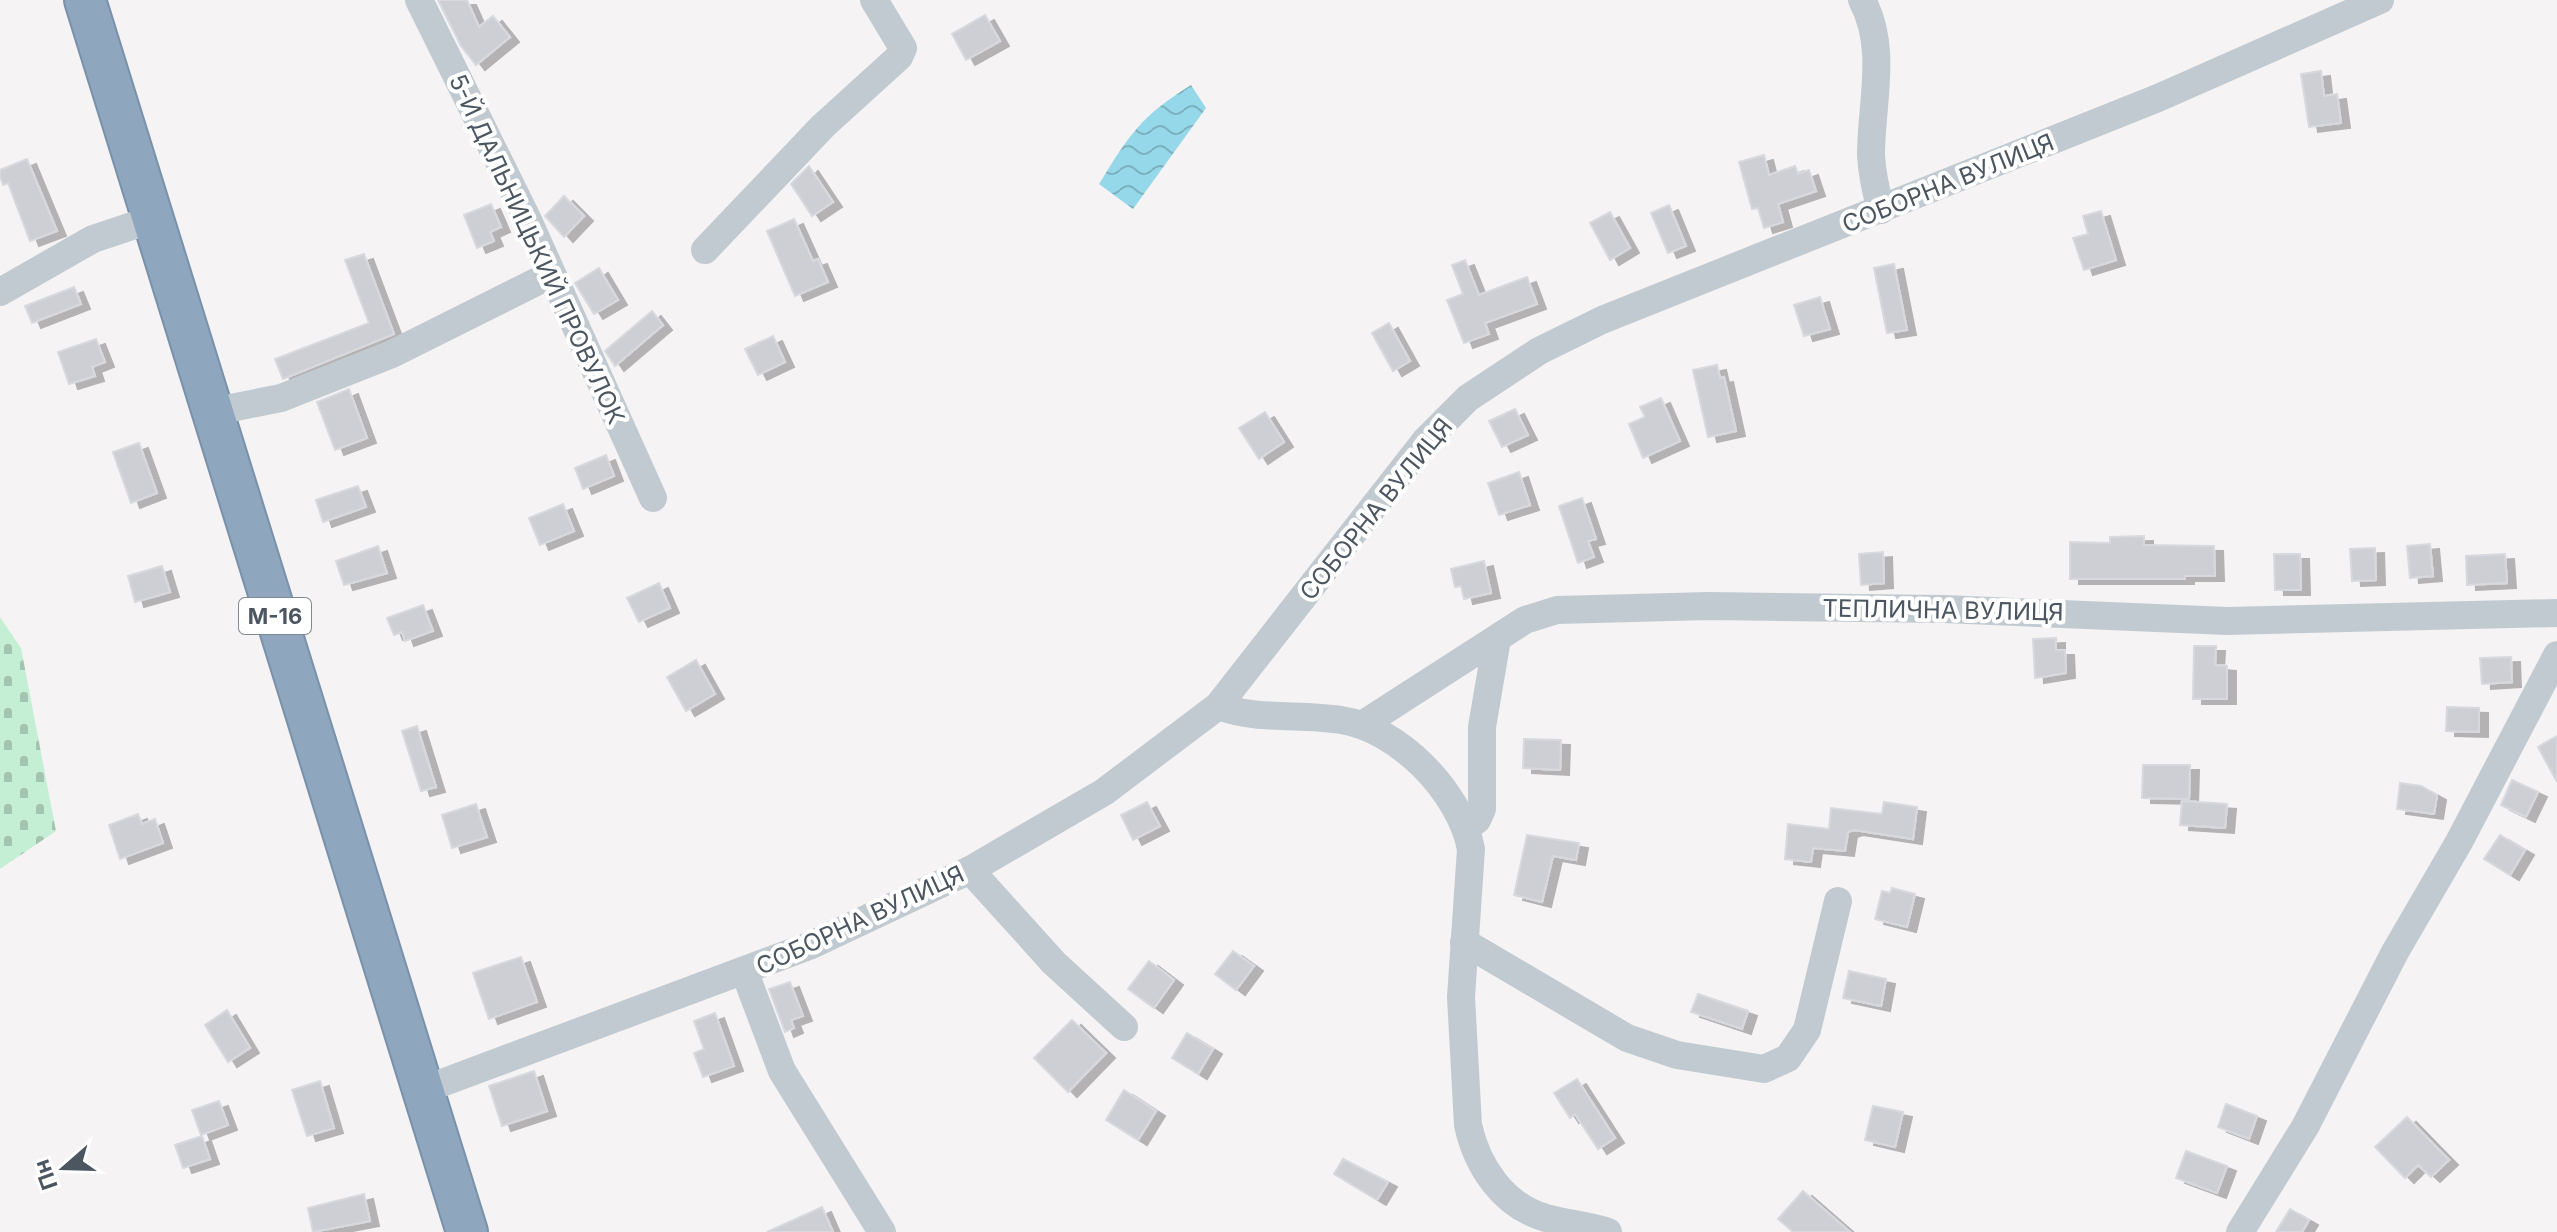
<svg xmlns="http://www.w3.org/2000/svg" width="2557" height="1232" viewBox="0 0 2557 1232" font-family="Inter,sans-serif">
	<style>
		.cemetery { fill: url(#cemetery-stones) }
		.water { fill: url(#water-waves) }
		.building { fill: #cdcfd5; stroke: #d7d9de; stroke-width: 2; filter: url(#shadow) }
		.lines { fill: none; stroke-linecap: round; stroke-linejoin: round }
		.highway-casing { stroke: #7991aa; stroke-width: 44 }
		.minor { stroke: #c2cad1; stroke-width: 28 }
		.highway { stroke: #8ea6be; stroke-width: 40 }
		.labels { text-anchor: middle; dominant-baseline: central; stroke-width: 8; stroke-linejoin: round; paint-order: stroke }
		.shield { fill: #fff; stroke: #818990; stroke-width: 2 }
		.shield-label { font-size: 22px; font-weight: bold; fill: #4b5660 }
		.street-label { font-size: 24px; fill: #4b5660; stroke: #fff }
	</style>
	<defs>
		<pattern id="cemetery-stones" width="16" height="16" patternUnits="userSpaceOnUse" patternTransform="scale(2)"><rect width="16" height="16" fill="#c5efd5"/><path d="M2 7V4a2 2 0 0 1 4 0v3zM10 15v-3a2 2 0 0 1 4 0v3z" fill="#a2c4b0"/></pattern>
		<pattern id="water-waves" width="16" height="10" patternUnits="userSpaceOnUse" patternTransform="scale(2)"><rect width="16" height="10" fill="#95d8e9"/><path d="M0 5q4-4 8 0t8 0" fill="none" stroke="#7cb2c0"/></pattern>
		<filter id="shadow"><feDropShadow dx="9" dy="5" stdDeviation="0" flood-color="#0004"/></filter>
	</defs>
	<rect width="100%" height="100%" fill="#f5f3f3"/>
	<!-- cemetery -->
	<polygon class="cemetery" points="0,617 21,648 56,831 0,869"/>
	<!-- water -->
	<path class="water" d="M1191,85l15,23 -73,101 -34,-25c30,-49 42,-68 92,-99z"/>
	<!-- building -->
	<g class="building">
		<polygon points="438,0 467,0 479,27 493,16 510,37 476,65 461,46"/>
		<polygon points="985,15 1000,41 966,60 952,34"/>
		<polygon points="2321,71 2324,96 2337,94 2341,123 2309,127 2301,74"/>
		<polygon points="1764,155 1769,175 1795,166 1798,174 1809,170 1816,191 1778,204 1783,222 1764,228 1758,208 1752,209 1739,162"/>
		<polygon points="27,159 57,231 30,241 8,183 3,185 0,176 0,170"/>
		<polygon points="809,166 833,202 812,216 791,184"/>
		<polygon points="564,196 584,216 564,237 545,216"/>
		<polygon points="491,204 501,227 490,232 494,241 477,248 464,215"/>
		<polygon points="1669,205 1686,246 1668,253 1651,213"/>
		<polygon points="2101,211 2116,260 2084,270 2073,238 2088,234 2083,216"/>
		<polygon points="1610,212 1630,248 1610,260 1590,223"/>
		<polygon points="794,219 813,261 818,259 828,282 795,296 767,231"/>
		<polygon points="364,254 394,334 283,379 275,359 369,323 345,260"/>
		<polygon points="1465,260 1479,295 1527,277 1537,304 1485,323 1489,334 1464,343 1447,300 1463,294 1452,265"/>
		<polygon points="1894,264 1907,330 1887,333 1874,268"/>
		<polygon points="599,268 618,300 594,314 575,283"/>
		<polygon points="74,287 81,304 32,323 25,306"/>
		<polygon points="1820,297 1830,329 1804,336 1794,305"/>
		<polygon points="652,311 663,325 615,366 605,351"/>
		<polygon points="1389,323 1410,361 1393,371 1372,333"/>
		<polygon points="773,336 785,362 758,375 745,349"/>
		<polygon points="96,339 105,362 92,367 95,376 69,384 58,352"/>
		<polygon points="1717,365 1720,378 1724,377 1736,431 1708,437 1693,370"/>
		<polygon points="349,389 367,438 335,450 317,402"/>
		<polygon points="1661,398 1680,441 1643,458 1629,424 1645,417 1640,407"/>
		<polygon points="1515,409 1528,435 1502,447 1489,421"/>
		<polygon points="1265,412 1284,442 1259,459 1239,428"/>
		<polygon points="139,443 157,493 131,503 113,452"/>
		<polygon points="606,455 614,476 583,489 575,468"/>
		<polygon points="1519,472 1530,505 1499,515 1488,483"/>
		<polygon points="358,486 366,507 323,522 316,500"/>
		<polygon points="1582,498 1596,539 1588,541 1594,557 1578,563 1559,506"/>
		<polygon points="563,504 574,531 540,545 529,518"/>
		<polygon points="2144,536 2144,545 2214,546 2215,576 2185,576 2185,579 2070,579 2070,542 2110,543 2110,537"/>
		<polygon points="2430,544 2433,576 2410,578 2407,546"/>
		<polygon points="378,546 387,573 344,585 336,561"/>
		<polygon points="2375,548 2376,580 2352,581 2350,549"/>
		<polygon points="1883,552 1884,583 1861,585 1859,554"/>
		<polygon points="2274,554 2300,554 2301,590 2275,590"/>
		<polygon points="2505,554 2507,583 2467,585 2466,556"/>
		<polygon points="1484,561 1491,593 1464,599 1461,586 1455,587 1451,569"/>
		<polygon points="162,566 170,592 135,602 128,576"/>
		<polygon points="659,583 670,608 639,622 627,598"/>
		<polygon points="423,605 433,631 405,641 402,632 394,635 387,618"/>
		<polygon points="2056,638 2056,650 2065,650 2066,673 2035,678 2033,639"/>
		<polygon points="2194,646 2216,646 2215,665 2227,666 2227,699 2193,699"/>
		<polygon points="2511,657 2512,682 2482,684 2480,658"/>
		<polygon points="696,660 715,694 686,711 667,677"/>
		<polygon points="2447,707 2479,708 2479,732 2446,731"/>
		<polygon points="417,726 436,787 421,791 402,731"/>
		<polygon points="2557,736 2557,782 2538,747"/>
		<polygon points="1524,739 1561,740 1560,770 1523,768"/>
		<polygon points="2143,765 2190,765 2189,799 2142,798"/>
		<polygon points="2512,780 2538,792 2526,817 2501,805"/>
		<polygon points="2400,783 2421,786 2437,795 2434,814 2397,809"/>
		<polygon points="2182,801 2227,804 2225,828 2180,825"/>
		<polygon points="1147,802 1160,826 1133,840 1121,815"/>
		<polygon points="1884,802 1917,807 1913,839 1854,830 1848,832 1845,851 1813,848 1811,862 1785,859 1788,824 1829,829 1831,808 1882,814"/>
		<polygon points="476,804 487,837 452,848 442,815"/>
		<polygon points="138,814 142,824 155,819 163,843 120,859 109,825"/>
		<polygon points="1527,835 1579,843 1576,860 1553,856 1542,902 1514,895"/>
		<polygon points="2500,835 2525,850 2510,875 2484,859"/>
		<polygon points="1892,888 1915,894 1907,927 1875,919 1882,891 1890,893"/>
		<polygon points="1233,951 1254,966 1236,990 1215,974"/>
		<polygon points="521,957 537,1002 489,1019 473,973"/>
		<polygon points="1149,961 1174,980 1154,1008 1128,989"/>
		<polygon points="1849,971 1886,979 1881,1006 1843,998"/>
		<polygon points="790,982 803,1016 791,1020 794,1028 785,1032 769,989"/>
		<polygon points="1698,994 1748,1011 1742,1029 1691,1012"/>
		<polygon points="227,1010 250,1048 228,1062 205,1025"/>
		<polygon points="715,1013 734,1066 703,1077 694,1053 704,1049 694,1021"/>
		<polygon points="1072,1020 1106,1053 1068,1092 1034,1058"/>
		<polygon points="1187,1033 1213,1049 1198,1074 1172,1058"/>
		<polygon points="534,1071 547,1111 502,1126 489,1086"/>
		<polygon points="1577,1079 1615,1138 1598,1149 1575,1114 1570,1118 1554,1093"/>
		<polygon points="320,1081 334,1128 307,1136 292,1090"/>
		<polygon points="1124,1090 1156,1111 1138,1140 1106,1120"/>
		<polygon points="219,1101 228,1125 201,1135 192,1110"/>
		<polygon points="2226,1104 2257,1116 2249,1139 2218,1127"/>
		<polygon points="1873,1106 1903,1112 1895,1147 1865,1140"/>
		<polygon points="2407,1117 2449,1160 2431,1177 2418,1165 2405,1178 2375,1147"/>
		<polygon points="202,1136 210,1159 183,1168 175,1145"/>
		<polygon points="2186,1151 2227,1166 2217,1193 2176,1178"/>
		<polygon points="1343,1159 1388,1182 1377,1200 1334,1174"/>
		<polygon points="1803,1191 1850,1232 1793,1232 1778,1219"/>
		<polygon points="364,1194 370,1221 313,1232 308,1208"/>
		<polygon points="822,1207 833,1232 767,1232"/>
		<polygon points="2290,1209 2309,1220 2302,1232 2276,1232"/>
	</g>
	<g class="lines">
		<defs>
			<polyline id="highway" points="85,0 467,1232"/>
		</defs>
		<!-- highway casing -->
		<use href="#highway" class="highway-casing"/>
		<!-- minor -->
		<g class="minor">
			<polyline points="419,0 527,218 653,498"/>
			<path d="M1862,0c26,48 9,103 9,155 1,19 5,37 10,55"/>
			<polyline points="705,250 823,126 899,57 903,48 874,0"/>
			<polyline points="0,292 93,239 153,219"/>
			<polyline points="211,412 281,398 392,354 550,275"/>
			<path d="M1218,706c40,15 82,7 123,14 58,9 119,72 130,129l-10,148 7,128c9,41 35,81 78,93 20,6 42,7 62,14"/>
			<polyline points="1362,725 1525,620 1557,610 1709,606 1944,609 2227,621 2557,613"/>
			<polyline points="1466,827 1477,820 1482,809 1482,727 1497,639"/>
			<polyline points="970,870 1054,963 1124,1027"/>
			<polyline points="1464,942 1627,1038 1677,1055 1764,1069 1788,1058 1807,1030 1838,901"/>
			<polyline points="745,973 782,1071 882,1232"/>
			<polyline points="423,1090 809,946 970,870 1104,792 1218,706 1425,441 1468,398 1539,351 1602,320 2158,98 2380,0"/>
			<polyline points="2240,1232 2305,1127 2395,952 2459,842 2557,655"/>
		</g>
		<!-- highway -->
		<use href="#highway" class="highway"/>
	</g>
	<g class="labels">
		<!-- shield labels -->
		<rect class="shield" x="239" y="598" width="72" height="36" rx="6"/>
		<g class="shield-label">
			<text x="275" y="616">М-16</text>
		</g>
		<!-- street labels -->
		<g class="street-label">
			<text transform="translate(1948 183) rotate(-22)">СОБОРНА ВУЛИЦЯ</text>
			<text transform="translate(537 249) rotate(65)">5-Й ДАЛЬНИЦЬКИЙ ПРОВУЛОК</text>
			<text transform="translate(1376 509) rotate(-51)">СОБОРНА ВУЛИЦЯ</text>
			<text transform="translate(1943 610) rotate(1)">ТЕПЛИЧНА ВУЛИЦЯ</text>
			<text transform="translate(860 920) rotate(-25)">СОБОРНА ВУЛИЦЯ</text>
		</g>
	</g>
	<!-- north arrow -->
	<g transform="translate(64 1168) rotate(250)" stroke="#ffffff" stroke-width="6" paint-order="stroke">
	<path d="M0-6L14 30L0 20L-14 30Z" fill="#4b5660"/>
	<text y="-12" font-size="22" font-weight="bold" text-anchor="middle" fill="#4b5660">Пн</text>
	</g>
</svg>
